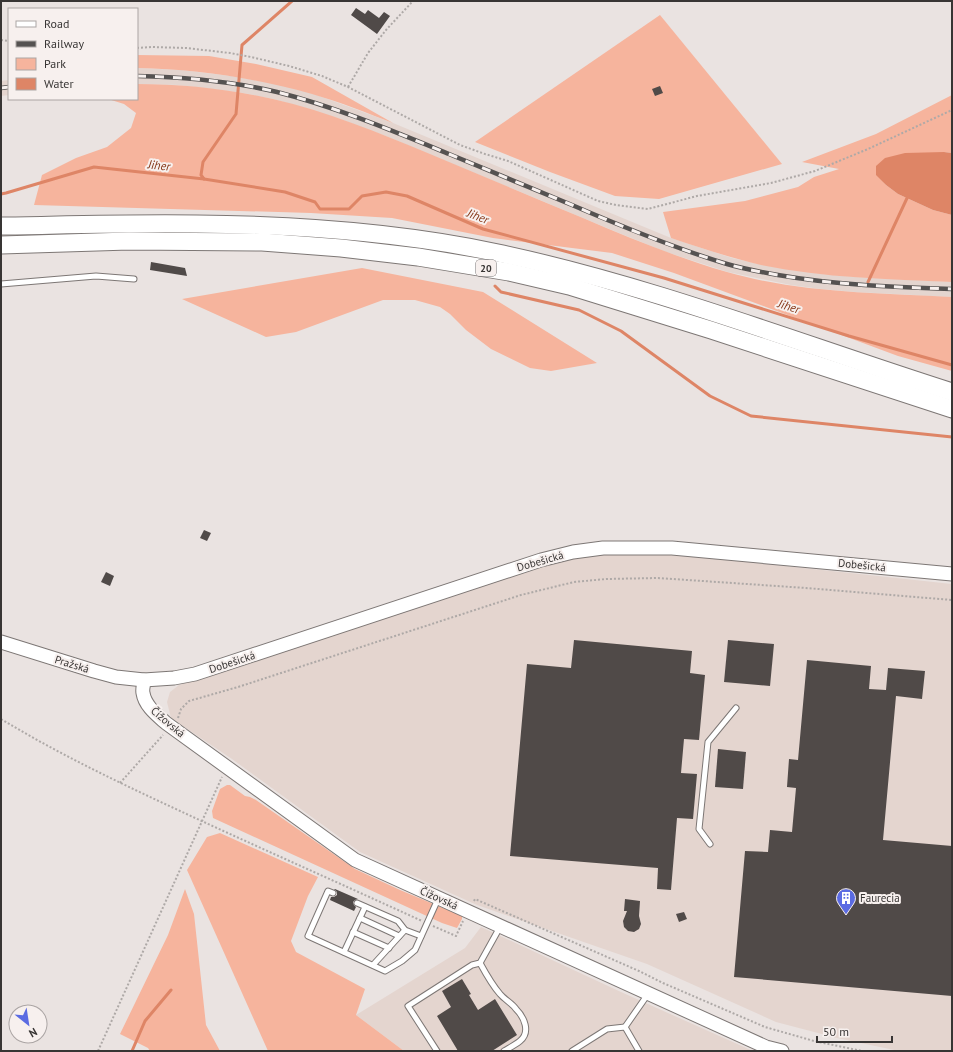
<svg xmlns="http://www.w3.org/2000/svg" width="953" height="1052" viewBox="0 0 953 1052" font-family="'PT Sans',sans-serif">
	<style>
		.built { fill: #e4d5cf }
		.green { fill: #f6b49d }
		.water { fill: #de8566 }
		.lines { fill: none; stroke-linecap: round; stroke-linejoin: round }
		.stream { stroke: #de8566; stroke-width: 3 }
		.building { fill: #504a48 }
		.service-casing { stroke: #7d7775; stroke-width: 7 }
		.tertiary-casing { stroke: #7d7775; stroke-width: 15 }
		.trunk-casing { stroke: #7d7775; stroke-width: 19 }
		.path { stroke: #aea9a7; stroke-width: 2; stroke-dasharray: 2 2; stroke-linecap: butt }
		.service { stroke: #fff; stroke-width: 5 }
		.tertiary { stroke: #fff; stroke-width: 13 }
		.trunk { stroke: #fff; stroke-width: 17 }
		.rail-casing { stroke: #555251; stroke-width: 4.5 }
		.rail { stroke: #f7f0ee; stroke-width: 3; stroke-dasharray: 9; stroke-linecap: butt }
		.labels { text-anchor: middle; dominant-baseline: central; stroke-width: 4; stroke-linejoin: round; paint-order: stroke }
		.shield { fill: #f7f0ee; stroke: #716d6c; stroke-width: 1 }
		.shield-label { font-size: 10px; font-weight: bold; fill: #383534 }
		.street-label { font-size: 11px; fill: #383534; stroke: #f7f0ee }
		.poi-label { font-size: 11px; fill: #383534; stroke: #f7f0ee; text-anchor: start }
		.water-label { font-size: 12px; font-style: italic; fill: #843414; stroke: #f7f0ee }
	</style>
	<rect width="100%" height="100%" fill="#eae3e1"/>
	<!-- built -->
	<g class="built">
		<polygon points="137,68 181,70 231,76 277,84 314,94 393,123 625,219 671,238 732,258 763,265 822,274 856,277 952,282 952,297 855,292 821,289 791,285 728,272 666,252 619,233 388,137 340,119 309,109 273,99 243,93 179,85 137,84"/>
		<polygon points="9,80 9,95 1,96 1,81"/>
		<polygon points="603,554 671,555 738,561 952,584 952,1051 899,1051 837,1038 776,1022 647,964 477,905 360,852 232,759 171,718 167,702 170,692 179,685 543,565 576,557"/>
		<polygon points="481,927 621,992 753,1051 404,1051 356,1015 465,948"/>
	</g>
	<!-- green -->
	<g class="green">
		<polygon points="660,15 782,164 659,199 615,196 550,172 475,142"/>
		<path d="M137,55l72,1 47,8 56,13 81,46c-26,-10 -53,-21 -81,-29 -57,-16 -115,-25 -175,-26z"/>
		<path d="M137,84c45,0 91,5 136,15 54,12 106,34 157,55 51,21 102,43 153,64 47,20 95,40 144,54 73,21 150,21 225,25v74l-54,-15 -224,-83 -62,-20 -119,-15 -101,-20 -81,-5 -277,-8 8,-30 34,-17 31,-11 24,-19 5,-15 -12,-9 -16,-5h29z"/>
		<path d="M952,95v58l-8,-1 -67,23 9,10 12,9 35,16 19,5v67c-64,-3 -128,-4 -191,-17 -30,-7 -60,-17 -90,-27l-8,-26 82,-11 53,-14 16,-10 25,-8 -37,-7 74,-28z"/>
		<polygon points="362,268 483,292 597,363 551,371 530,368 491,349 466,330 450,314 440,307 415,300 383,300 296,332 266,337 182,299"/>
		<polygon points="227,785 230,785 245,796 250,797 256,800 355,869 400,890 462,916 462,919 457,928 442,923 213,818 212,811 220,789"/>
		<polygon points="220,833 318,877 308,896 291,941 296,952 365,989 356,1015 404,1051 268,1051 187,870 207,837"/>
		<polygon points="185,889 194,914 206,1025 220,1051 150,1051 148,1048 120,1034 168,935"/>
	</g>
	<!-- water -->
	<polygon class="water" points="944,152 952,153 952,215 933,210 898,194 886,185 876,175 876,166 885,158 905,153"/>
	<g class="lines">
		<!-- stream -->
		<g class="stream">
			<polyline points="204,179 201,175 203,162 236,114 242,45 292,1"/>
			<polyline points="1,194 6,193 94,167 204,179 285,192 315,202 320,209 349,209 362,196 386,192 407,196 483,229 664,278 849,336 952,365"/>
			<polyline points="868,282 908,196"/>
			<polyline points="495,286 501,292 579,310 621,331 710,396 751,416 952,437"/>
			<polyline points="132,1051 145,1021 171,990"/>
		</g>
	</g>
	<!-- building -->
	<g class="building">
		<polygon points="356,8 365,14 368,10 379,18 384,12 390,16 377,34 351,15"/>
		<polygon points="660,86 663,93 655,96 652,89"/>
		<polygon points="151,262 185,268 187,276 150,270"/>
		<polygon points="204,530 211,533 207,541 200,538"/>
		<polygon points="106,572 114,576 110,586 101,582"/>
		<polygon points="574,640 692,651 690,673 705,675 699,740 684,739 681,773 697,774 693,819 677,818 671,890 657,889 658,868 510,856 527,664 571,668"/>
		<polygon points="728,640 774,644 770,686 724,682"/>
		<polygon points="807,660 871,666 869,689 886,690 888,668 925,671 922,699 896,696 883,840 952,846 952,996 734,977 745,851 768,852 770,830 792,832 796,788 787,787 789,759 798,760"/>
		<polygon points="718,749 746,752 743,789 715,787"/>
		<polygon points="334,889 335,889 358,899 355,900 353,902 354,905 356,907 354,911 330,900 331,897 334,897 337,895 337,892"/>
		<polygon points="625,899 640,901 639,916 641,924 639,929 634,932 628,931 624,927 623,921 627,911 624,911"/>
		<polygon points="684,912 687,919 679,922 676,914"/>
		<polygon points="462,979 471,994 469,995 478,1010 495,999 517,1035 492,1051 458,1051 437,1016 451,1007 442,991"/>
	</g>
	<g class="lines">
		<defs>
			<g id="service">
				<polyline points="1,284 96,276 134,279"/>
				<polyline points="710,844 699,829 708,742 736,708"/>
				<polyline points="333,893 328,891 308,936 385,971 402,961 415,950 438,899"/>
				<polyline points="357,903 398,921 405,930 421,936"/>
				<polyline points="360,918 399,936"/>
				<polyline points="353,932 389,948"/>
				<polyline points="344,952 365,907"/>
				<path d="M480,963c6,11 12,22 20,31 5,6 12,9 16,15 8,8 15,23 4,32 -5,4 -11,7 -16,10"/>
				<polyline points="373,965 405,930"/>
				<polyline points="437,1051 408,1006 472,965 480,963 500,927"/>
				<polyline points="572,1051 607,1029 625,1027"/>
				<polyline points="639,1051 625,1027 648,994"/>
			</g>
			<g id="tertiary">
				<polyline points="1,642 94,671 116,677 144,680 174,678 195,674 541,560 573,552 603,548 672,548 952,574"/>
				<path d="M144,680c0,4 -2,9 -1,13 2,13 14,22 23,30l189,137 411,187 16,4"/>
			</g>
			<g id="trunk">
				<path d="M1,226c65,-1 131,-3 196,-2 100,1 203,8 301,29 155,33 303,91 454,139"/>
				<polyline points="1,245 129,241 262,242 341,248 418,257 509,272 569,286 711,330 952,409"/>
			</g>
		</defs>
		<!-- service casing -->
		<use href="#service" class="service-casing"/>
		<!-- tertiary casing -->
		<use href="#tertiary" class="tertiary-casing"/>
		<!-- trunk casing -->
		<use href="#trunk" class="trunk-casing"/>
		<!-- path -->
		<g class="path">
			<polyline points="1,40 9,41"/>
			<polyline points="137,48 152,47 186,48 230,53 251,57 289,66 322,76 348,87 460,145 485,154 508,161 598,201 616,205 648,209 697,196 771,183 815,171 868,149 952,110"/>
			<polyline points="348,87 368,53 386,30 413,1"/>
			<polyline points="178,718 181,709 189,701 238,687 521,595 574,582 606,579 658,578 806,588 952,600"/>
			<path d="M1,719c66,40 136,72 205,104 72,33 144,65 216,98"/>
			<polyline points="120,783 163,735"/>
			<polyline points="474,901 475,899 639,971 663,983 765,1027 814,1041 862,1051"/>
			<polyline points="433,926 456,936 463,921"/>
			<polyline points="98,1051 222,777"/>
		</g>
		<!-- service -->
		<use href="#service" class="service"/>
		<!-- tertiary -->
		<use href="#tertiary" class="tertiary"/>
		<!-- trunk -->
		<use href="#trunk" class="trunk"/>
		<defs>
			<g id="rail">
				<path d="M137,76c47,1 94,5 140,16 59,15 116,39 172,62 41,17 82,34 123,51 51,22 102,43 155,59 17,5 34,8 51,11 57,10 116,12 174,14"/>
				<polyline points="1,88 9,87"/>
			</g>
		</defs>
		<!-- rail casing -->
		<use href="#rail" class="rail-casing"/>
		<!-- rail -->
		<use href="#rail" class="rail"/>
	</g>
	<!-- icons -->
	<defs>
		<symbol id="building-pin" viewBox="-11 -11 22 30"><path d="M0 17L-7.5 6A9.5 9.5 0 1 1 7.5 6Z" fill="#5b6be2" stroke="#f7f0ee"/><path d="M-4-6H4V6H1V3H-1V6H-4ZM-2.5-4.3h1.7v1.8h-1.7ZM.8-4.3h1.7v1.8H.8ZM-2.5-1h1.7V.8h-1.7ZM.8-1h1.7V.8H.8Z" fill="#fff"/></symbol>
	</defs>
	<g fill-rule="evenodd">
		<use href="#building-pin" x="835" y="887" width="22" height="30"/>
	</g>
	<g class="labels">
		<!-- shield labels -->
		<rect class="shield" x="476" y="260" width="20" height="16" rx="3"/>
		<g class="shield-label">
			<text x="486" y="268">20</text>
		</g>
		<!-- street labels -->
		<g class="street-label">
			<text transform="translate(540 561) rotate(-16)">Dobešická</text>
			<text transform="translate(862 565) rotate(6)">Dobešická</text>
			<text transform="translate(232 662) rotate(-18)">Dobešická</text>
			<text transform="translate(72 664) rotate(17)">Pražská</text>
			<text transform="translate(168 722) rotate(40)">Čížovská</text>
			<text transform="translate(439 898) rotate(24)">Čížovská</text>
		</g>
		<!-- poi labels -->
		<g class="poi-label">
			<text x="860" y="898">Faurecia</text>
		</g>
		<!-- water labels -->
		<g class="water-label">
			<text transform="translate(159 165) rotate(6)">Jiher</text>
			<text transform="translate(478 216) rotate(21)">Jiher</text>
			<text transform="translate(789 306) rotate(17)">Jiher</text>
		</g>
	</g>
	<!-- border -->
	<rect width="953" height="1052" fill="none" stroke="#383534" stroke-width="4"/>
	<!-- legend -->
	<rect x="8" y="8" width="130" height="92" fill="#f7f0ee" stroke="#aba5a4"/>
	<rect x="16" y="21" width="20" height="6" fill="#ffffff" stroke="#aba5a4"/>
	<text x="44" y="28" font-size="12" fill="#383534">Road</text>
	<rect x="16" y="41" width="20" height="6" fill="#555251" stroke="#aba5a4"/>
	<text x="44" y="48" font-size="12" fill="#383534">Railway</text>
	<rect x="16" y="58" width="20" height="12" fill="#f6b49d" stroke="#aba5a4"/>
	<text x="44" y="68" font-size="12" fill="#383534">Park</text>
	<rect x="16" y="78" width="20" height="12" fill="#de8566" stroke="#aba5a4"/>
	<text x="44" y="88" font-size="12" fill="#383534">Water</text>
	<!-- north arrow -->
	<g transform="translate(28 1024) rotate(150)"><circle r="19" fill="#f7f0ee" stroke="#aba5a4"/>
	<path d="M0-3L7 15L0 10L-7 15Z" fill="#5b6be2"/>
	<text y="-6" font-size="11" font-weight="bold" text-anchor="middle" fill="#383534">N</text>
	</g>
	<!-- scale -->
	<path d="M817 1036v6h75v-6" fill="none" stroke="#383534" stroke-width="2"/>
	<text x="823" y="1036" font-size="12" fill="#383534" stroke="#f7f0ee" stroke-width="3" paint-order="stroke">50 m</text>
</svg>
